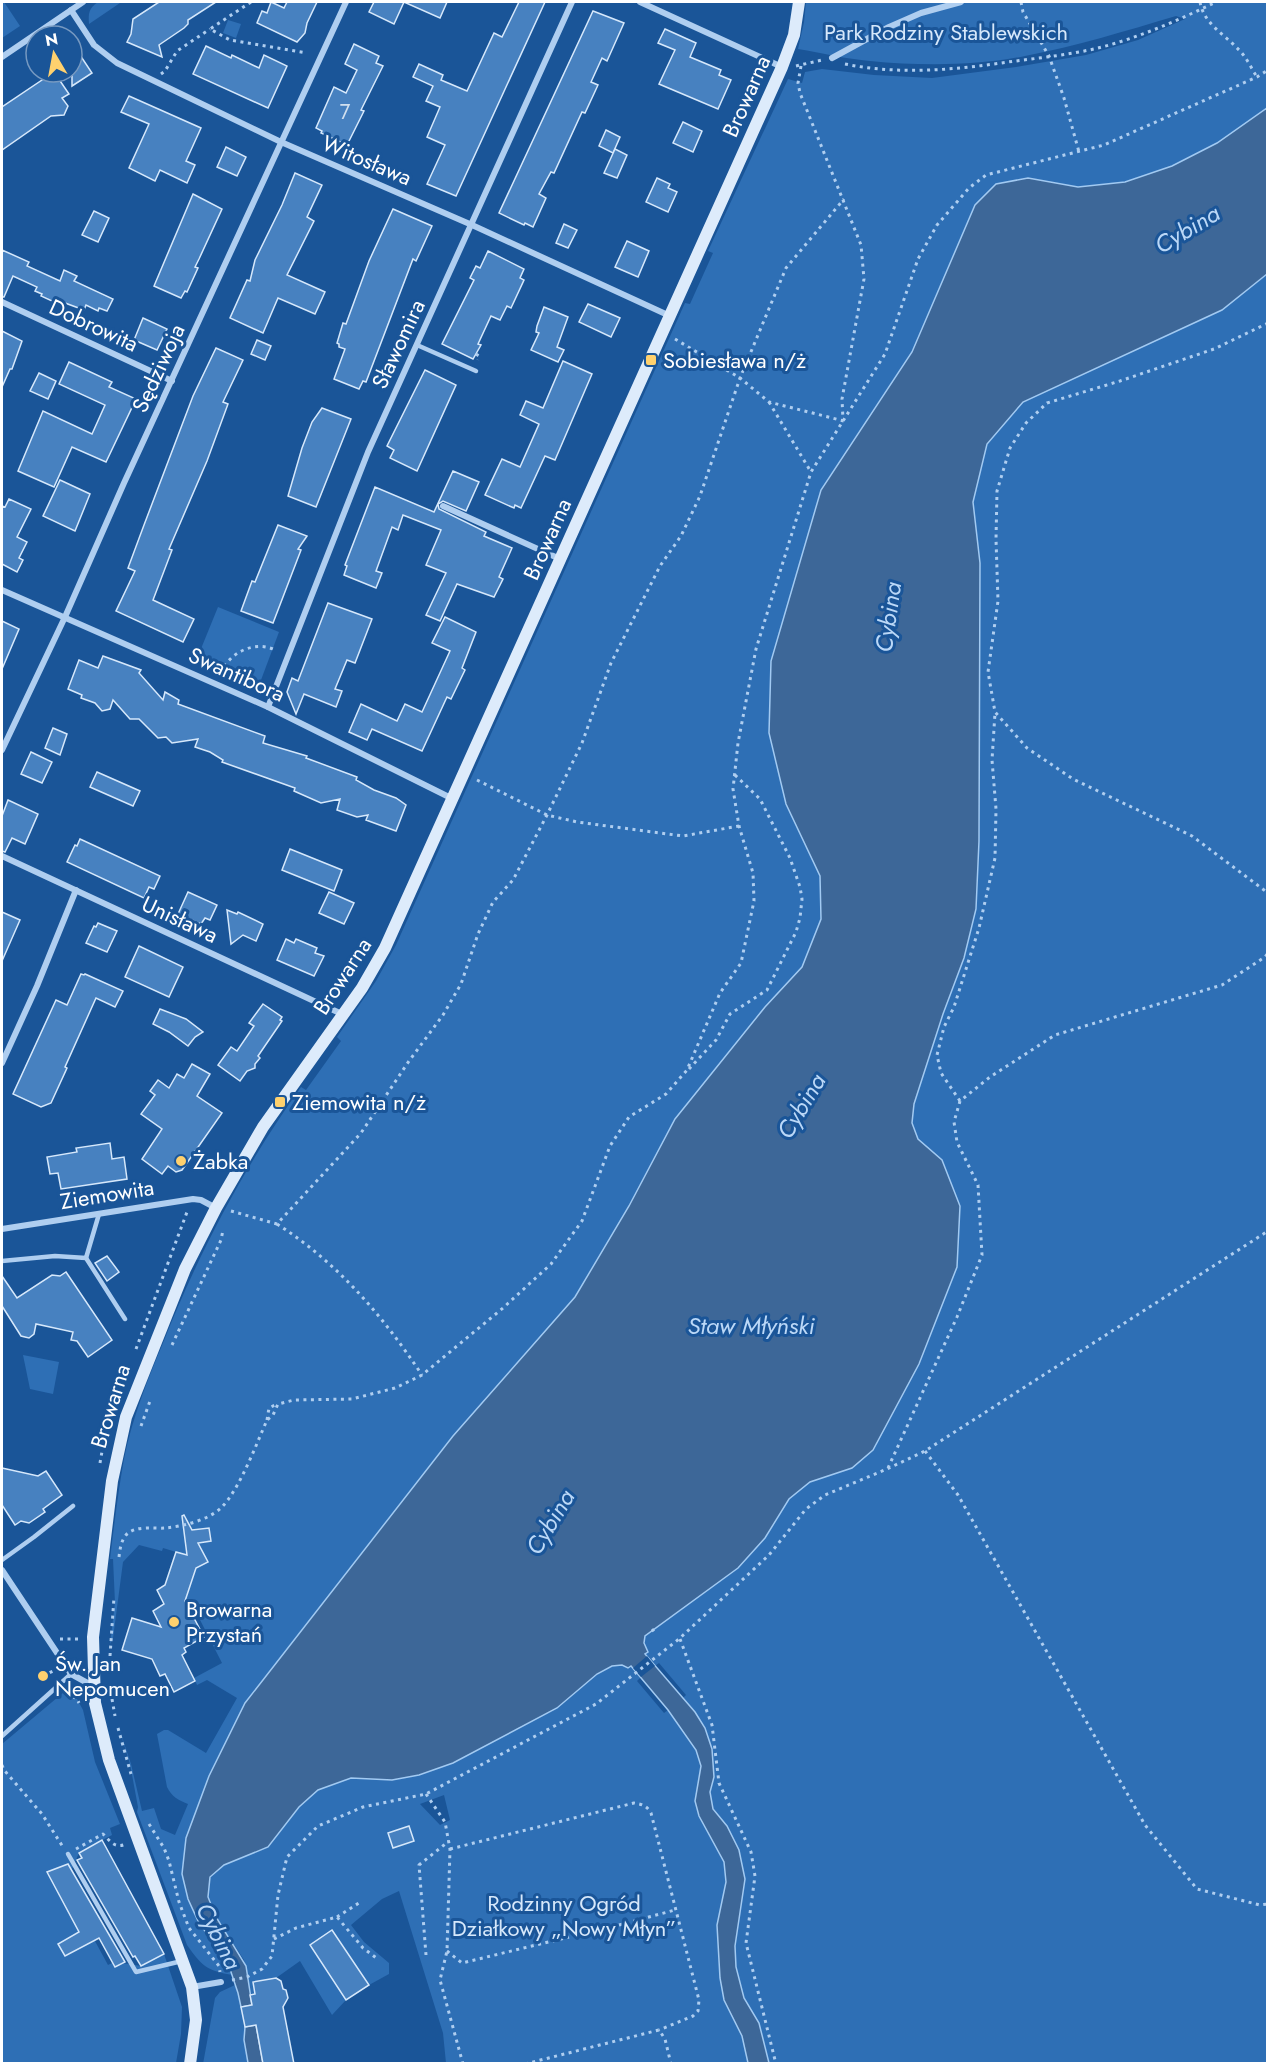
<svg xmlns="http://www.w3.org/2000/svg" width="1269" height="2065" viewBox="0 0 1269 2065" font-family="Jost,sans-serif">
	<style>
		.green { fill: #2e6fb5; fill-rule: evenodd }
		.water { fill: #3d6798; stroke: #a2caf2; stroke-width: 1.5 }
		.pier { fill: #1a5598 }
		.building { fill: #4781c0; stroke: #d6e8fb; stroke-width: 1.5 }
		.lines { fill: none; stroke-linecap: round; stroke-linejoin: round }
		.path { stroke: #afcef0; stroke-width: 3; stroke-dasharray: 3 4.5; stroke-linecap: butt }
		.lane { stroke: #afcef0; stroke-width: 4.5 }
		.street { stroke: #afcef0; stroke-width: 6 }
		.secondary { stroke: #ddebfb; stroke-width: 12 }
		.poi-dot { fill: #ffd16e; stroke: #1a5598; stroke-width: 2 }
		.labels { text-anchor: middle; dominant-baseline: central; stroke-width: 6; stroke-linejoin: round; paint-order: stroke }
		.number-label { font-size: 20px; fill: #d1e0ef }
		.park-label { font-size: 22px; fill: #d6e8fb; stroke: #1a5598 }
		.street-label { font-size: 22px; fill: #fff; stroke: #1a5598 }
		.poi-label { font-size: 22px; fill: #fff; stroke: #1a5598; text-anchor: start }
		.water-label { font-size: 24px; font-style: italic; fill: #bbd8f7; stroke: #1a5598 }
	</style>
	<rect width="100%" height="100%" fill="#1a5598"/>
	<!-- green -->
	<g class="green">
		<polygon points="2,2 4,2 20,26 2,38"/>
		<path d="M98,2h20l2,1 -31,21c-1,-11 0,-16 9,-22z"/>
		<path d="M806,2h461v106l-49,35 -46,23 -47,16 -47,5 -50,-9 -53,26 -63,148 -91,138 -35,314 34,72 1,43 -19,48 -37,40 -90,112 -46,87 -54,91 -122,139 -208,267 -59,135 -4,36 17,49 28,37 6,15c-26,-4 -31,-9 -46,-30l-50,-133 1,-5 -8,-43 -12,-39 13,39 11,47 12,-3 7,21 14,6 13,-31c-10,-4 -16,-7 -21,-17l-10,-53 7,-4h4l38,23 31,-55 -30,-18 -10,5 -3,-7 28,-15 -25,-49 -12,6 -1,-15 12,-37 -7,-12 -26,-8 -1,3 -23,-6 -16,17 -10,76 -3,6 5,-41 -2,-44h-3c4,-33 8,-67 14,-100 8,-40 23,-78 39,-116 36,-91 81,-176 138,-256l5,3 35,-49 -4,-4 39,-56 20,-36 289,-642 5,1 23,-51 -5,-2 80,-172 14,4 3,-11 17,-3 52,6 58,3 84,-11 70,-12 52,-15 47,-21 -9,-3c-50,15 -100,30 -151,40 -49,10 -104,10 -155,5 -24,-2 -48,-8 -72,-12l6,-27z"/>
		<polygon points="228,20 241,24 236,38 223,33"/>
		<polygon points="1267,274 1267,2063 769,2063 759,2023 744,1998 736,1967 727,1826 713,1809 710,1792 714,1777 695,1712 682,1699 686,1695 659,1663 655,1666 645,1654 645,1636 738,1568 765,1538 789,1499 809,1482 852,1468 873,1450 919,1364 957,1267 942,1161 918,1139 911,1123 914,1104 943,1014 964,958 976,909 979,841 980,563 973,502 987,444 1023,402 1222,310"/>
		<polygon points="218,607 279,632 261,680 249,685 196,661"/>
		<polygon points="23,1355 59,1362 53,1394 30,1389"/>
		<path d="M622,1665l9,1 10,11 -4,4 27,32 4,-3 28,40 5,16 -6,35 4,15 25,46 2,20 -9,43 7,75 18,36 6,27h-302l-3,-30 -44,-142 -17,8 -31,26 13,17 25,21v11l-20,11 -36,-54 -23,14 36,55 -14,15 -32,-54 -24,17 -23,4 2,12 -5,1 -6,-35 -28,-43 -8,-20 2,-19 14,-13 44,-18 31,-40 19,-17 33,-12 41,2 27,-5 34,-12 104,-55 40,-34 15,-8zM444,1795l6,25 -10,5 -20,-21z"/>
		<polygon points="64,1692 77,1699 83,1710 95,1762 120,1824 110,1828 112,1835 79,1853 71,1871 72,1899 108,1965 112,1963 115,1967 122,1963 141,1966 164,1954 182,2007 181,2034 176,2063 2,2064 2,1744"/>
		<path d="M235,1985c11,24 8,53 13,78l-45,1 12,-66 5,-6z"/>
	</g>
	<!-- water -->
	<g class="water">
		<polygon points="1267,108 1267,274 1222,310 1023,402 987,444 973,502 980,563 979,841 976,909 964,958 943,1014 914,1104 912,1123 918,1139 942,1160 960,1206 957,1267 919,1364 873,1450 852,1468 810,1482 789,1499 765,1538 738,1568 645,1636 644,1643 648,1652 645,1654 695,1712 705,1728 712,1749 714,1777 710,1792 713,1809 727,1826 739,1850 745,1879 735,1946 736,1967 744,1998 759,2023 769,2063 748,2063 742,2036 724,2000 720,1978 717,1925 726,1882 724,1862 699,1816 695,1801 701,1766 696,1750 668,1710 631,1666 628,1668 622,1665 612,1666 597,1674 557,1708 453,1763 419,1775 392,1780 351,1778 318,1790 299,1807 268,1847 224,1865 210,1877 208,1897 216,1917 246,1966 252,2005 241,2007 238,1993 227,1960 199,1923 188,1899 182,1874 186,1838 209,1776 245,1703 453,1436 575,1297 629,1206 675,1119 765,1007 802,967 821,919 820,876 786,804 769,733 771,661 821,490 912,352 975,205 996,184 1028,178 1078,187 1125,182 1172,166 1217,143"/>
		<polygon points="256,2025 263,2063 248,2063 244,2040 245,2027"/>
	</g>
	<!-- pier -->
	<polygon class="pier" points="647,1656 655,1666 641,1677 633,1668"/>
	<!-- building -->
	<g class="building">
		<polygon points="159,2 216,2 188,20 188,24 184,28 159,45 162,57 127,42 131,34 133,19"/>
		<polygon points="271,2 284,8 287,2 317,2 307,23 305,33 297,42 257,23 262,11 267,13"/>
		<polygon points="374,2 447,2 440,18 404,2 394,24 369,12"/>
		<polygon points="519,2 545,2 456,196 427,184 445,145 427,137 440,107 426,101 433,86 413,77 419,64 443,75 441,80 467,91 494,33 502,37"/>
		<polygon points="593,11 624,23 607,61 602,58 591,82 598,85 585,113 582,112 554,173 551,172 539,194 546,198 533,227 525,223 524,225 499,213"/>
		<polygon points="665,29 696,43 690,57 721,70 719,75 731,80 718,109 659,84 675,50 658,43"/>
		<polygon points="72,43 92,73 72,86"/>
		<polygon points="354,44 379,56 376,63 383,66 361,110 364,111 347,145 321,133 322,131 316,128 334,87 346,93 357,70 345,64"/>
		<polygon points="206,46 231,58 232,55 259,68 264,55 287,66 268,108 193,74"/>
		<polygon points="54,72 69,94 62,98 68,106 64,115 51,116 2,150 2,107"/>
		<polygon points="129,96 201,128 186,161 195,165 187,183 160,170 155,181 129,168 149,124 121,112"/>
		<polygon points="683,122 702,131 693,152 673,143"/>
		<polygon points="606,130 620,137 613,153 599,146"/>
		<polygon points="226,147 246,157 237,176 217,167"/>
		<polygon points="615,149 627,155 617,178 604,173"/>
		<polygon points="295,173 322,185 307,217 314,221 287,275 325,292 315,314 278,298 263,333 230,318 247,280 250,281 255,260 282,205"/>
		<polygon points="657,178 670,184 668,188 677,192 668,212 646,202"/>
		<polygon points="193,194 222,209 199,259 195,267 198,268 187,292 185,291 181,298 154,286"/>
		<polygon points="393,209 432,226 416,261 413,259 366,382 363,381 359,389 334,379 345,349 339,347 339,344 337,343 343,323 346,324 369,261"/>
		<polygon points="94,211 109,218 98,242 82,235"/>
		<polygon points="564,224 577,230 568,248 556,243"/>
		<polygon points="627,241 649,251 638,277 615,267"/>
		<polygon points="2,250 29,262 27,266 60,281 64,270 77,276 74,281 113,299 107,311 99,308 98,311 86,305 84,310 65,303 63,306 41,296 42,294 35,291 37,287 13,276 4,297 2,297"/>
		<polygon points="488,251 524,269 520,278 524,280 511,308 507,306 500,320 491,316 478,344 481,345 473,359 442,344 474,280 470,278 476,266 480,268"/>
		<polygon points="588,304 620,318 611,337 579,322"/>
		<polygon points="544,307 568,317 557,347 564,350 558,362 531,350 539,333 536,332 537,326"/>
		<polygon points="143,318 167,329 157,350 134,340"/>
		<polygon points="2,331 22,341 12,369 10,369 2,387"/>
		<polygon points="257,340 271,346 265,360 251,354"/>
		<polygon points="216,348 243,360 223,402 228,404 207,461 169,549 172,550 153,600 194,619 183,642 116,611 135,571 128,568 144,525 193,396"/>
		<polygon points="563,361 592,374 555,460 545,456 521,508 515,505 514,508 485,495 502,459 520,467 539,424 520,415 526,401 543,408"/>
		<polygon points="69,362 112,382 109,387 136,399 106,462 72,447 54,487 18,471 43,411 92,434 105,405 59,384"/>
		<polygon points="425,370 456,385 417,471 390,458 394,450 387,446"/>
		<polygon points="39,373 56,381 48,399 30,391"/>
		<polygon points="322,408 351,419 316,507 288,496 302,448 312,422"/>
		<polygon points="453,471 479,482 466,511 443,501 438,504 439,509 486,532 484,536 512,548 499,577 503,579 494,597 457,584 440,621 426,615 446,573 426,565 441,530 403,515 398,530 392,527 376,571 382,573 376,588 344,575 347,566 345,565 375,487 434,512"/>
		<polygon points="60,480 90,494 75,531 43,516"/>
		<polygon points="9,499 31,509 17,537 27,542 19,558 23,560 17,572 2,564 2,506 5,507"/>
		<polygon points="278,525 307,536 298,549 301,550 273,623 241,611 252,581 255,582"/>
		<polygon points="328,603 372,619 355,663 347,660 335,689 342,691 336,707 304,694 296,714 287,692 292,678 298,681"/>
		<polygon points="445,617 476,632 462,668 465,670 451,699 447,697 422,751 372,729 367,740 349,732 361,704 397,721 405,704 422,712 450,651 432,643"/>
		<polygon points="2,621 19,629 2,669"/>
		<polygon points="103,656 141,670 139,673 163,700 165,692 179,700 178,704 265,736 263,743 307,756 306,758 357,777 356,780 374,790 396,798 406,805 396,831 366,820 368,815 357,817 337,810 340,799 321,803 294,791 295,788 222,762 223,760 210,752 195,747 198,739 172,743 166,737 158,738 139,719 130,719 113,700 110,709 102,711 95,703 81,698 82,695 68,689 79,660 98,668"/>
		<polygon points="53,728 67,734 60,755 45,748"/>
		<polygon points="31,752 52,762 42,783 21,774"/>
		<polygon points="97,772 140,791 133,806 90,787"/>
		<polygon points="8,800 38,814 25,844 12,838 5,852 2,851 2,816"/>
		<polygon points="80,839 160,876 154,889 149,887 144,898 67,862 75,845 77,846"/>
		<polygon points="290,849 342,870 334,891 282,870"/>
		<polygon points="188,892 217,905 210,920 205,918 201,924 178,914"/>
		<polygon points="329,892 354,903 344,924 319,913"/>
		<polygon points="227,910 237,914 238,912 263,924 256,941 243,935 231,944"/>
		<polygon points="2,912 20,920 2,961"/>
		<polygon points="98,923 117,931 107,952 86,943 94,926 96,927"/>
		<polygon points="286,939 294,943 296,939 317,948 315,953 324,956 314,976 277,960"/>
		<polygon points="139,946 183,967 169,997 125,977"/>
		<polygon points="81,974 84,975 85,974 123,991 115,1007 96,998 65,1067 67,1068 51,1103 41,1107 13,1094 56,1000 67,1005"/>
		<polygon points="263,1004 282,1017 280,1020 282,1021 258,1056 260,1058 255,1064 255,1068 247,1071 240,1081 218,1065 231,1047 237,1051 254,1026 249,1023"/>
		<polygon points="160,1009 186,1019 203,1032 195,1037 188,1046 169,1032 153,1024"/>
		<polygon points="192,1064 210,1074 197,1096 222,1113 182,1170 176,1172 168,1166 162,1174 142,1159 162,1129 141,1114 155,1095 150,1091 158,1080 169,1088 177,1074 184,1078"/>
		<polygon points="110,1143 112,1159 124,1157 127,1179 61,1189 58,1173 50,1174 47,1157 77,1152 76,1148"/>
		<polygon points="107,1256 119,1272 107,1281 95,1263"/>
		<polygon points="66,1272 112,1340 88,1357 77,1341 71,1340 73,1332 36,1324 34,1334 29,1338 21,1336 2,1306 2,1276 17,1298 52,1275 60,1276"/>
		<polygon points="2,1468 38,1476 46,1471 62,1495 43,1509 45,1512 29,1523 21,1521 15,1525 2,1505"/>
		<polygon points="184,1515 192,1530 209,1528 211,1541 198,1543 208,1562 196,1568 185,1601 204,1637 184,1648 186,1652 182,1655 195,1681 174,1692 165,1674 160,1676 152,1659 122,1650 132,1618 161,1627 153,1611 164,1604 157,1590 165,1585 176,1552 187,1555 182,1516"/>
		<polygon points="409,1826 414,1841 393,1848 388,1833"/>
		<polygon points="102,1840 164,1954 141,1966 135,1956 133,1957 77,1860 82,1858 79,1853"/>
		<polygon points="68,1864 125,1962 115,1967 99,1938 65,1956 58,1944 79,1932 47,1872"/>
		<polygon points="332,1930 369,1985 346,2000 310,1945"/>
		<polygon points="276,1978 281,1981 283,1989 286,1990 288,1998 283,2007 294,2064 263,2064 256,2025 245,2027 241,2007 252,2005 250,1995 255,1994 253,1982"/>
	</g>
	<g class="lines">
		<!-- path -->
		<g class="path">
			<polyline points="251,2 210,29 230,40 307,53"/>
			<polyline points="1021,2 1023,12 1049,56 1064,98 1079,152"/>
			<path d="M1200,2c4,22 24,32 38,47 8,7 13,19 19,28"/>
			<path d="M845,64c54,11 109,6 163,-2 30,-4 61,-7 90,-14 40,-10 81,-28 118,-46"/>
			<polyline points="796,66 822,60"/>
			<polyline points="801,66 798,83 800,93 861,245 864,279 842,399 843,420"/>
			<polyline points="161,74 165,71 177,51 210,29"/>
			<polyline points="1268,323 1214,349 1120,381 1047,403 1026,423 1010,448 997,491 996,539 998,601 988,672 995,712 1027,748 1073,779 1192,836 1268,893"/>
			<polyline points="675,339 740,378 769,402 844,421"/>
			<polyline points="476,354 479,356 478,360"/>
			<polyline points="769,402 811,472"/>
			<path d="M221,673c8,-20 32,-32 52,-24"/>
			<polyline points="477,780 547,815 577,822 683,836 739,826"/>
			<polyline points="689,1069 716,1040 730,1014 767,990 796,932 800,918 802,899 800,887 790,858 760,799 735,775"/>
			<polyline points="960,1101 941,1073 937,1055 944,1027 954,1007 979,928 995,858 996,809 992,760 995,713"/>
			<polyline points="231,1211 277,1224 361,1133 409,1061 443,1015 461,984 478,934 493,902 513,880 547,815 582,743 611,663 660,566 681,536 700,496 740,378 786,268 844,199"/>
			<path d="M277,1224c61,39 105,91 145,151"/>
			<polyline points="172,1345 221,1240 223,1230"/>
			<polyline points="136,1349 187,1212"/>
			<polyline points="267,1420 269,1408 277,1404"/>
			<polyline points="141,1426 150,1401"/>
			<polyline points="925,1451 958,1495 1145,1825 1197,1889 1260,1905 1268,1904"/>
			<polyline points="100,1463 104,1440"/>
			<polyline points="888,1468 957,1317 982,1255 978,1185 957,1142 954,1122 960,1101 990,1077 1055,1035 1222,985 1265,957 1268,953"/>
			<path d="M119,1557c1,-8 2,-16 7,-22 9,-10 28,-6 40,-7 18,-2 43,-8 56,-21 18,-19 34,-62 45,-87l6,-5 5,-11 16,-4 58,-1 43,-11 27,-13 81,-67 48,-44 31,-43 28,-75 19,-29 37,-23 21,-24 33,-77 21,-30 13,-62 -1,-28 -14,-47 -6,-37 5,-46 18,-94 55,-177 74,-118 33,-95 19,-34 32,-37 17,-13 118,-30 153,-68 11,-7"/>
			<polyline points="652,1629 655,1633"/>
			<polyline points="60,1639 80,1639"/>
			<polyline points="680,1639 712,1725 719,1783 751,1852 755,1876 746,1943 776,2064"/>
			<polyline points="110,1656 114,1597"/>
			<polyline points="43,1676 55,1670"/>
			<polyline points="66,1693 77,1699 79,1703"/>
			<polyline points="112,1699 115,1716"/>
			<polyline points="118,1728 131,1774"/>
			<polyline points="2,1765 4,1770 42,1814 63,1847"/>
			<polyline points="426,1794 445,1822 450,1849 447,1951 440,1980 463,2064"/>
			<polyline points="149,1824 164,1848 169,1861 179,1902 189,1928 219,1966 220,1972"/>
			<path d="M76,1849l27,-15c7,7 12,15 23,10"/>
			<path d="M450,1849l184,-46c8,1 13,3 17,10l48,187 -1,11 -5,5 -34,14"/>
			<polyline points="337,1917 362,1901"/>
			<polyline points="619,1925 675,1910"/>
			<polyline points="274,1939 296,1928 337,1917 363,1948 379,1960"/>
			<polyline points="447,1951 462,1963 569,1937"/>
			<polyline points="426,1955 419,1865 449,1841"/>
			<polyline points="232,1980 247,1977 262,1969 272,1956 278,1895 287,1857 318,1826 363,1807 426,1794 596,1704 679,1639 769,1555 806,1509 825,1495 887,1469 925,1451 1268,1231"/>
			<polyline points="525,2064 659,2030 665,2039 671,2064"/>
		</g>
		<!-- lane -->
		<g class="lane">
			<polyline points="417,345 476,371"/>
			<polyline points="86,1258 125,1319"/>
			<polyline points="2,1261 55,1256 86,1258 99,1214"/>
			<polyline points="2,1560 34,1537 73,1506"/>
			<polyline points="94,1686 113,1688"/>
			<polyline points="2,1736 71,1674"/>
			<polyline points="68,1854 136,1972 182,1961"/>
		</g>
		<!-- street -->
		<g class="street">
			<polyline points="640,2 782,67"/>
			<polyline points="71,10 94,45 117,63 281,142 472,225 670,316"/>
			<polyline points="2,57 83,2"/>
			<polyline points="832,58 889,27 921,13 961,2"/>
			<polyline points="2,302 172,381"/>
			<polyline points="443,506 560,559"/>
			<polyline points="2,590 268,707 453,799"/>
			<polyline points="268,707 368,452 572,2"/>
			<polyline points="2,750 65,617 124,483 346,2"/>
			<polyline points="2,856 344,1015"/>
			<polyline points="2,1063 37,986 76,890"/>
			<polyline points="2,1229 193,1199 201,1200 216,1208"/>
			<polyline points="2,1570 71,1674 93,1686"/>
			<polyline points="192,1987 221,1982"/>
		</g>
		<!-- secondary -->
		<polyline class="secondary" points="190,2064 196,2020 192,1987 109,1760 95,1703 93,1637 112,1481 126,1417 185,1269 216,1208 263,1127 362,988 385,948 782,67 794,35 799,2"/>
	</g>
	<!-- markers -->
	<g class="poi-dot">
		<rect x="645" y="354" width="12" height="12" rx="3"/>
		<rect x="274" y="1096" width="12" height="12" rx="3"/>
		<circle cx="181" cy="1161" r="6"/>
		<circle cx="174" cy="1622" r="6"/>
		<circle cx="43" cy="1676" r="6"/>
	</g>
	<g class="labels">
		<!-- number labels -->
		<g class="number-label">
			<text x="345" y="112">7</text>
		</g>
		<!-- park labels -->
		<g class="park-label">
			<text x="946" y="32">Park Rodziny Stablewskich</text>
			<text x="564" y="1903">Rodzinny Ogród<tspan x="564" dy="25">Działkowy „Nowy Młyn”</tspan></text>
		</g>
		<!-- street labels -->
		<g class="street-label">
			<text transform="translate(746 96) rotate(-66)">Browarna</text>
			<text transform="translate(367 160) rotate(23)">Witosława</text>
			<text transform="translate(94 325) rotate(25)">Dobrowita</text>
			<text transform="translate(398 344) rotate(-65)">Sławomira</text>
			<text transform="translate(158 368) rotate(-65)">Sędziwoja</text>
			<text transform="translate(547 539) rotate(-66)">Browarna</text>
			<text transform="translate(237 674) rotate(24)">Swantibora</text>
			<text transform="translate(180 919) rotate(25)">Unisława</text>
			<text transform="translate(342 976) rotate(-57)">Browarna</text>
			<text transform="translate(107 1194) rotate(-9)">Ziemowita</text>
			<text transform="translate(110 1406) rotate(-73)">Browarna</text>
		</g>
		<!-- poi labels -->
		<g class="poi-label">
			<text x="663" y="360">Sobiesława n/ż</text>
			<text x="292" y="1102">Ziemowita n/ż</text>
			<text x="193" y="1161">Żabka</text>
			<text x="186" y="1609">Browarna<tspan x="186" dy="25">Przystań</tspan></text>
			<text x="55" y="1663">Św. Jan<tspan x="55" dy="25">Nepomucen</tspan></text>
		</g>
		<!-- water labels -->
		<g class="water-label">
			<text transform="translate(1187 229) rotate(-31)">Cybina</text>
			<text transform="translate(888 617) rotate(-82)">Cybina</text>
			<text transform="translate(801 1106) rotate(-59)">Cybina</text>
			<text x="751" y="1325">Staw Młyński</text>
			<text transform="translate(550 1522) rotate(-59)">Cybina</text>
			<text transform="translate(219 1936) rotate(63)">Cybina</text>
		</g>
	</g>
	<!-- border -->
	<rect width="1269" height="2065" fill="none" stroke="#ffffff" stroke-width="6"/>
	<!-- north arrow -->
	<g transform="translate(54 54) rotate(350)"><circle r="28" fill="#1a5598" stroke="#7699c1" stroke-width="1.5"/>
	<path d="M0-4.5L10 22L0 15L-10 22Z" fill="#ffd16e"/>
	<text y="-9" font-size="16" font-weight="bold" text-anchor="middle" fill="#ffffff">N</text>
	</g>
</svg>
